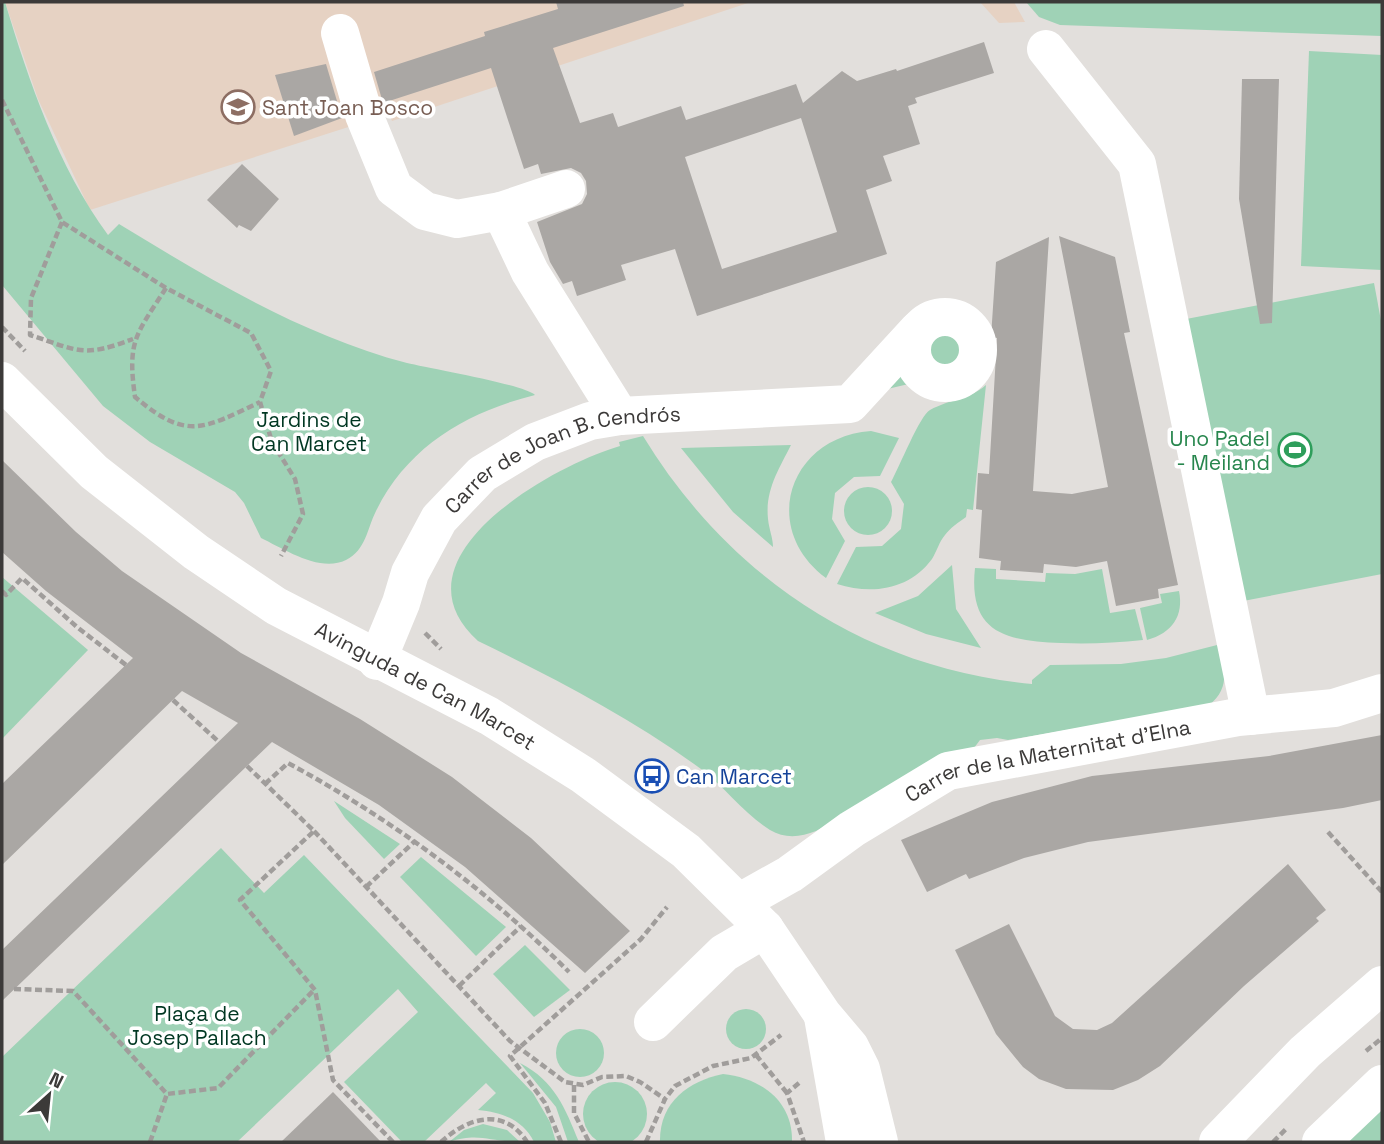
<svg xmlns="http://www.w3.org/2000/svg" width="1384" height="1144" viewBox="0 0 1384 1144" font-family="'Space Grotesk',sans-serif">
	<style>
		.education { fill: #e6d2c3 }
		.green { fill: #9fd2b6 }
		.building { fill: #aaa7a4; fill-rule: evenodd }
		.lines { fill: none; stroke-linecap: round; stroke-linejoin: round }
		.path { stroke: #a09d9b; stroke-width: 4.5; stroke-dasharray: 7 3.5; stroke-linecap: butt }
		.minor { stroke: #fff; stroke-width: 38 }
		.major { stroke: #fff; stroke-width: 38 }
		.labels { text-anchor: middle; dominant-baseline: central; stroke-width: 7; stroke-linejoin: round; paint-order: stroke }
		.education-label { font-size: 21px; fill: #785e54; stroke: #fff; text-anchor: start }
		.park-label { font-size: 21px; fill: #003722; stroke: #fff }
		.leisure-label { font-size: 21px; fill: #27864d; stroke: #fff; text-anchor: end }
		.street-label { font-size: 21px; fill: #3c3a39; stroke: #fff }
		.transit-label { font-size: 21px; fill: #164399; stroke: #fff; text-anchor: start }
	</style>
	<rect width="100%" height="100%" fill="#e2dfdc"/>
	<!-- education -->
	<g class="education">
		<polygon points="5,2 751,2 392,121 389,114 90,210 38,99"/>
		<polygon points="980,2 1014,2 1025,22 999,23"/>
	</g>
	<!-- green -->
	<g class="green">
		<path d="M2,2h3c24,80 53,165 103,233l11,-11c92,56 183,111 288,139 21,5 119,22 128,32 -68,17 -127,51 -159,116 -9,18 -10,39 -30,49 -26,13 -62,-11 -85,-22l-17,-35 -9,-11 -85,-50 -47,-36 -101,-121z"/>
		<polygon points="1026,2 1382,2 1382,36 1060,25 1039,17"/>
		<polygon points="1309,51 1382,55 1382,270 1301,266"/>
		<polygon points="1374,283 1382,326 1382,574 1238,602 1181,320"/>
		<circle cx="947" cy="351" r="23"/>
		<polygon points="908,362 917,382 879,391"/>
		<path d="M986,385l-13,125 -6,-1 -1,8c-7,5 -16,11 -21,18 -6,7 -8,16 -13,24 -23,31 -60,36 -95,25l19,-37 26,-1 19,-17 3,-25 -13,-22c8,-14 29,-67 39,-72 20,-11 38,-10 56,-25z"/>
		<path d="M871,431l28,7 -19,38 -26,1 -19,16 -3,26 13,22 -19,37c-67,-50 -37,-141 45,-147z"/>
		<path d="M643,436c86,141 222,232 389,248v-4l18,-15 71,-1 45,-6 55,-14c3,25 10,45 -13,62l-200,34 -11,-2 -17,2 -6,8 -158,83c-15,6 -31,8 -46,-1 -26,-16 -45,-43 -69,-61 -70,-51 -145,-90 -223,-128 -92,-83 76,-176 142,-195l-1,-4z"/>
		<path d="M791,445c-12,24 -26,45 -23,74 1,10 5,19 5,28l-40,-35 -52,-64z"/>
		<circle cx="868" cy="511" r="24"/>
		<polygon points="952,565 956,609 981,648 926,634 875,613 918,596"/>
		<path d="M975,568l21,1v10l49,3 1,-9 29,1 27,-5 8,44 25,-4 8,31c-28,3 -55,4 -82,3 -55,-2 -93,-10 -86,-75z"/>
		<polygon points="2,577 88,650 2,739"/>
		<path d="M1179,591c5,25 -7,42 -32,49l-7,-32 22,-5 -2,-9z"/>
		<polygon points="334,801 400,844 384,859 345,818"/>
		<path d="M221,848l43,45 40,-38 229,238 17,29 6,20h-22c-11,-22 -32,-30 -56,-32l18,-17 -10,-10 -62,59h-22l-58,-60 74,-70 -20,-23 -161,153h-235v-85z"/>
		<polygon points="421,857 506,927 476,956 400,877"/>
		<polygon points="525,945 570,990 534,1017 493,974"/>
		<circle cx="746" cy="1029" r="20"/>
		<circle cx="580" cy="1053" r="24"/>
		<path d="M520,1063c35,18 45,45 59,79h-11l-12,-35z"/>
		<path d="M723,1074c38,4 70,27 69,68h-132c-1,-39 28,-61 63,-68z"/>
		<circle cx="615" cy="1114" r="32"/>
		<polygon points="1382,1103 1382,1142 1338,1142"/>
		<path d="M483,1124l24,6 13,12c-31,0 -40,-10 -71,0l15,-12z"/>
	</g>
	<!-- building -->
	<g class="building">
		<path d="M556,2h127l1,4 -131,42 27,75 33,-10 5,14 63,-21 5,14 110,-36 7,19 39,-32 15,10 39,-12 1,2 87,-29 10,31 -79,25 2,5 -9,3 12,38 -37,12 9,25 -26,9 21,64 -190,62 -22,-67 -54,16 5,15 -49,16 -5,-15 -9,3 -13,-22 -13,-40 45,-18 5,-10 -1,-13 -5,-8 -10,-5 -30,6 -3,-10 -14,5 -33,-101 -108,35 -9,-31 111,-36 -1,-4 74,-23zM801,118l36,114 -115,37 -37,-112z"/>
		<polygon points="326,64 342,118 294,136 275,75"/>
		<polygon points="1242,79 1279,79 1272,323 1260,324 1239,199"/>
		<polygon points="242,164 279,199 251,231 239,225 237,228 207,200"/>
		<polygon points="1059,236 1115,257 1130,332 1124,333 1178,585 1158,589 1159,598 1116,606 1107,561 1076,567 1044,564 1043,573 1000,570 1001,561 979,558 982,510 976,509 978,473 989,474 997,338 991,337 996,262 1049,237 1033,491 1072,494 1108,487"/>
		<polygon points="2,460 76,532 122,571 241,653 360,719 452,777 531,838 630,931 585,973 465,867 379,805 272,742 2,1001 2,950 238,723 182,691 2,865 2,784 133,658 46,591 2,552"/>
		<polygon points="1382,735 1382,800 1343,808 1088,842 1024,858 969,879 966,874 927,892 901,840 992,802 1092,776 1269,756"/>
		<polygon points="1288,864 1326,910 1316,918 1319,921 1244,986 1160,1066 1138,1080 1113,1090 1066,1089 1039,1079 1023,1067 996,1034 955,950 1009,924 1055,1016 1073,1029 1097,1030 1112,1023"/>
		<polygon points="333,1092 381,1142 281,1142"/>
	</g>
	<g class="lines">
		<!-- path -->
		<g class="path">
			<polyline points="2,100 62,222 166,288 251,333 271,371 260,402 272,442 295,479 303,514 281,556"/>
			<path d="M62,222l-31,76 -1,37c49,16 53,23 103,4"/>
			<path d="M166,288c-30,47 -39,52 -31,109 52,44 68,32 125,5"/>
			<polyline points="2,327 25,351"/>
			<polyline points="2,591 6,595 22,578 77,627 126,665"/>
			<polyline points="425,633 441,649"/>
			<polyline points="173,700 219,742"/>
			<polyline points="247,766 314,831 240,900 315,990 333,1080 393,1142"/>
			<path d="M265,784l23,-21c103,56 197,125 281,209"/>
			<polyline points="314,831 510,1041 565,1082 583,1085 602,1077 626,1076 640,1082 665,1099"/>
			<polyline points="1328,832 1382,892"/>
			<polyline points="366,887 415,841"/>
			<polyline points="459,986 521,926"/>
			<polyline points="14,989 73,991 167,1094 218,1088 314,990"/>
			<polyline points="1366,1051 1382,1038"/>
			<polyline points="756,1055 787,1093"/>
			<polyline points="799,1083 787,1093 804,1142"/>
			<polyline points="574,1085 574,1113 589,1142"/>
			<polyline points="150,1142 167,1094"/>
			<path d="M441,1142c26,-24 63,-36 86,0"/>
			<polyline points="561,1142 545,1103 510,1056 641,939 667,907"/>
			<polyline points="646,1142 665,1099 675,1086 713,1066 751,1058 781,1035"/>
			<polyline points="1273,1142 1287,1128"/>
		</g>
		<!-- minor -->
		<g class="minor">
			<polyline points="340,33 364,115 394,188 425,211 457,219 501,211 566,189"/>
			<polyline points="1046,49 1137,164 1251,716"/>
			<polyline points="501,211 530,272 620,416"/>
			<circle cx="945" cy="350" r="33"/>
			<path id="s1" d="M2,381l92,91 102,80 80,54 213,110 94,59 103,76 79,78 58,86 27,32 11,22 18,73"/>
			<path id="s2" d="M377,661l24,-58 9,-30 29,-54 43,-45 53,-32 55,-21 30,-5 230,-12 68,-74"/>
			<path id="s3" d="M740,902l50,-28 62,-45 96,-58 290,-54 96,-9 48,-15"/>
			<polyline points="823,1017 845,1142"/>
			<polyline points="653,1022 724,953 765,929"/>
		</g>
		<!-- major -->
		<g class="major">
			<polyline points="1218,1142 1305,1052 1382,985"/>
			<polyline points="1321,1142 1382,1084"/>
		</g>
	</g>
	<!-- icons -->
	<defs>
		<symbol id="school-ring" viewBox="-11 -11 22 22"><circle r="9.5" fill="#fff" stroke="#8d6e63" stroke-width="1.5"/><path d="M0-5L7-2L0 1L-7-2ZM-4 1L0 2.5L4 1V4Q0 6-4 4Z" fill="#8d6e63"/></symbol>
		<symbol id="stadium-ring" viewBox="-11 -11 22 22"><circle r="9.5" fill="#fff" stroke="#2e9e5b" stroke-width="1.5"/><path d="M0-5a6.5 5 0 1 0 0 10a6.5 5 0 1 0 0-10ZM-3.5-1.8h7v3.6h-7Z" fill="#2e9e5b"/></symbol>
		<symbol id="bus-ring" viewBox="-11 -11 22 22"><circle r="9.5" fill="#fff" stroke="#1a4fb4" stroke-width="1.5"/><path d="M-5-6H5V4H4V6H2V4H-2V6H-4V4H-5ZM-3.5-4V0h7V-4ZM-3.5 1.2v1.5H-2V1.2ZM2 1.2v1.5H3.5V1.2Z" fill="#1a4fb4"/></symbol>
	</defs>
	<g fill-rule="evenodd">
		<use href="#school-ring" x="219" y="88" width="38" height="38"/>
		<use href="#stadium-ring" x="1276" y="431" width="38" height="38"/>
		<use href="#bus-ring" x="633" y="757" width="38" height="38"/>
	</g>
	<g class="labels">
		<!-- education labels -->
		<g class="education-label">
			<text x="262" y="107">Sant Joan Bosco</text>
		</g>
		<!-- park labels -->
		<g class="park-label">
			<text x="309" y="419">Jardins de<tspan x="309" dy="24">Can Marcet</tspan></text>
			<text x="197" y="1013">Plaça de<tspan x="197" dy="24">Josep Pallach</tspan></text>
		</g>
		<!-- leisure labels -->
		<g class="leisure-label">
			<text x="1270" y="438">Uno Padel<tspan x="1270" dy="24">- Meiland</tspan></text>
		</g>
		<!-- street labels -->
		<g class="street-label">
			<text stroke="none"><textPath href="#s2" startOffset="299">Carrer de Joan B. Cendrós</textPath></text>
			<text stroke="none"><textPath href="#s1" startOffset="525">Avinguda de Can Marcet</textPath></text>
			<text stroke="none"><textPath href="#s3" startOffset="345">Carrer de la Maternitat d'Elna</textPath></text>
		</g>
		<!-- transit labels -->
		<g class="transit-label">
			<text x="676" y="776">Can Marcet</text>
		</g>
	</g>
	<!-- border -->
	<rect width="1384" height="1144" fill="none" stroke="#3c3a39" stroke-width="7"/>
	<!-- north arrow -->
	<g transform="translate(49 1095) rotate(27)" stroke="#ffffff" stroke-width="5" paint-order="stroke">
	<path d="M0-5L12 26L0 18L-12 26Z" fill="#3c3a39"/>
	<text y="-10" font-size="19" font-weight="bold" text-anchor="middle" fill="#3c3a39">N</text>
	</g>
</svg>
